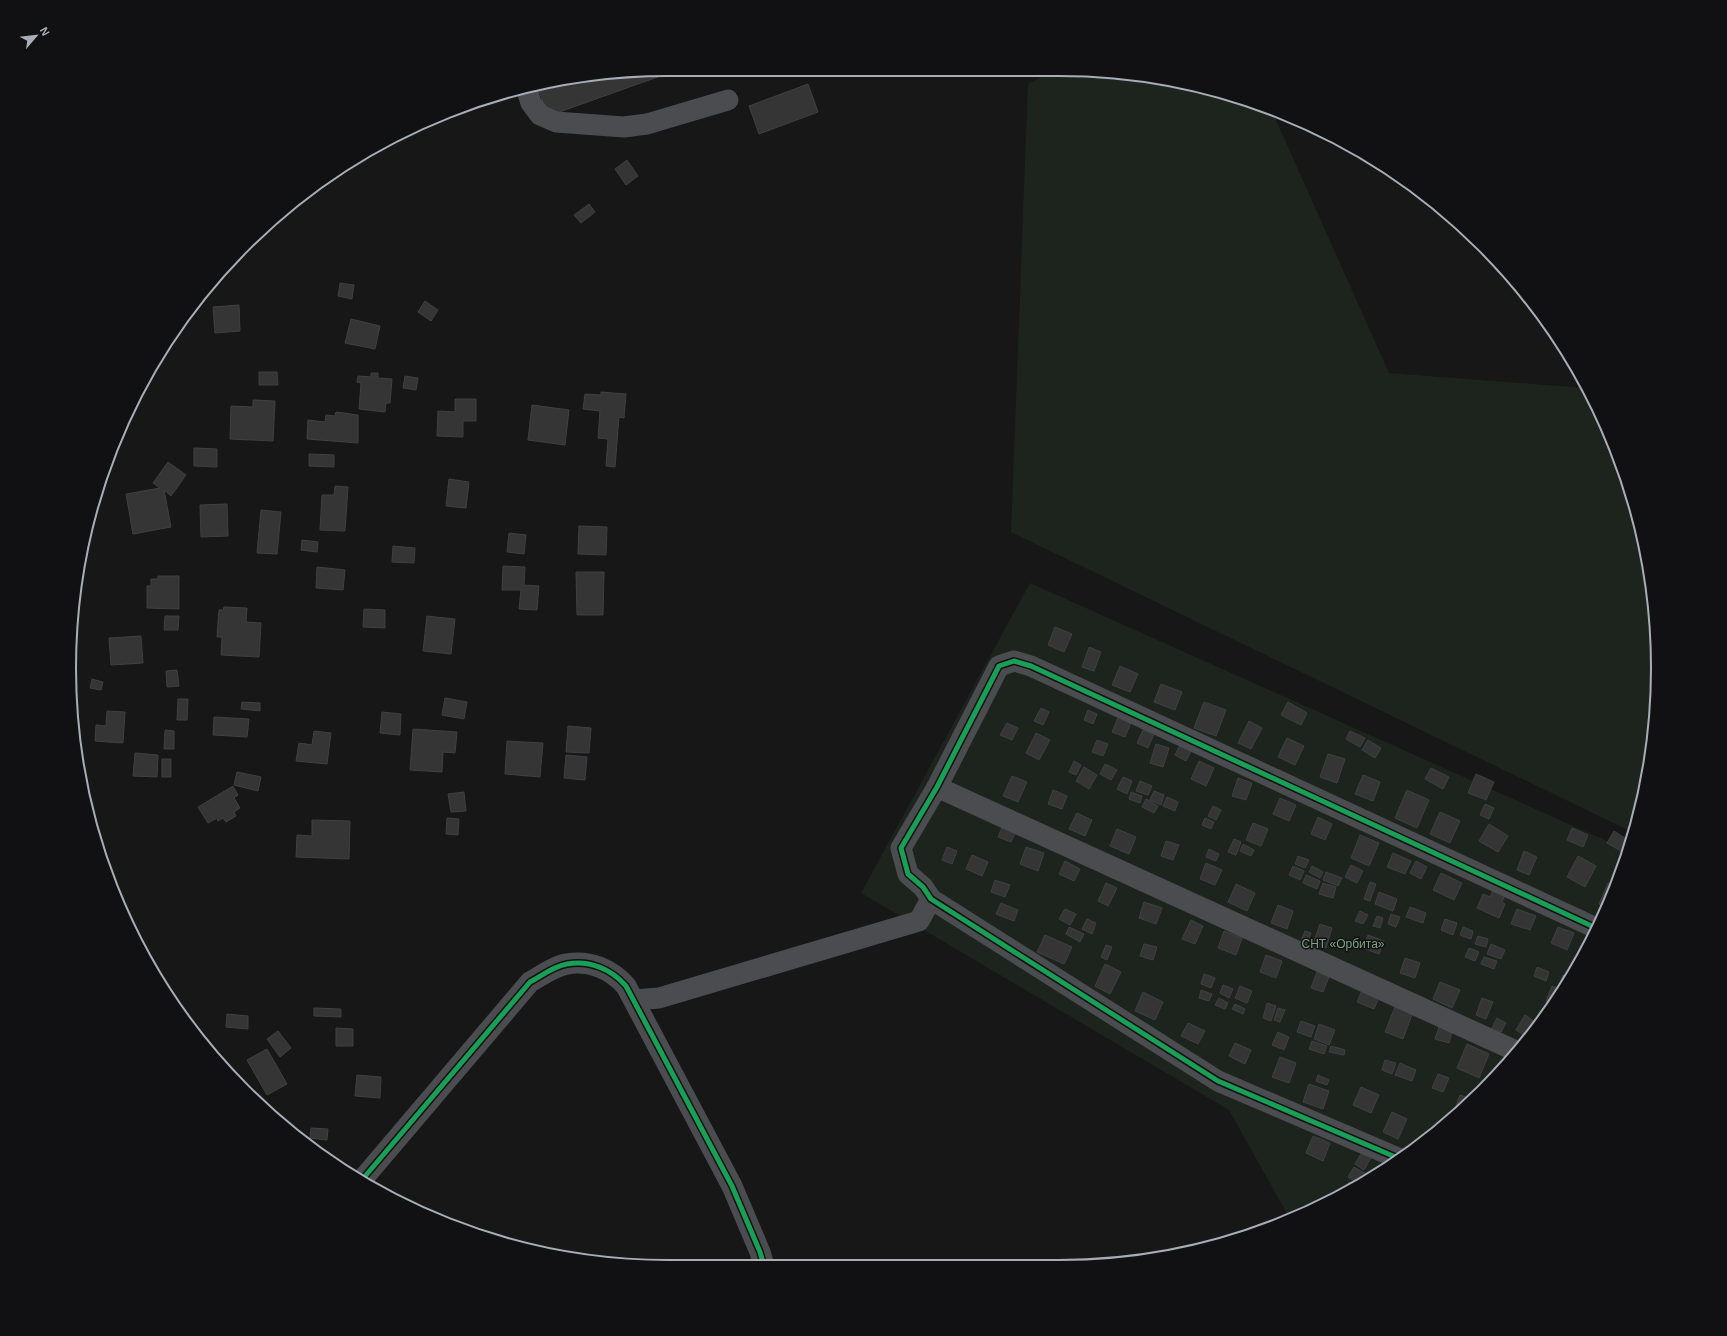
<svg xmlns="http://www.w3.org/2000/svg" width="1727" height="1336" viewBox="0 0 1727 1336" font-family="Helvetica,sans-serif">
	<style>
		.green { fill: #1d241e }
		.building { fill: #353536; stroke: #3f4043 }
		.lines { fill: none; stroke-linecap: round; stroke-linejoin: round }
		.minor { stroke: #4b4c50; stroke-width: 21 }
		.cycleway-casing { stroke: #111113; stroke-width: 8 }
		.cycleway { stroke: #1a9f57; stroke-width: 5 }
		.labels { text-anchor: middle; dominant-baseline: central; stroke-width: 3; stroke-linejoin: round; paint-order: stroke }
		.park-label { font-size: 12px; fill: #7fa381; stroke: #111113 }
		.rim { fill: none; stroke: #a8adb8; stroke-width: 2 }
	</style>
	<rect width="100%" height="100%" fill="#171717"/>
	<!-- green -->
	<g class="green">
		<polygon points="1098,70 1214,89 1272,111 1389,373 1585,388 1612,439 1647,551 1658,668 1646,785 1632,832 1011,532 1028,84 1053,71"/>
		<polygon points="1030,583 1627,850 1612,897 1557,1001 1482,1092 1392,1166 1324,1205 1290,1219 1229,1110 861,893"/>
	</g>
	<!-- building -->
	<g class="building">
		<polygon points="590,74 666,74 548,116 537,85"/>
		<polygon points="808,84 818,112 759,134 749,106"/>
		<polygon points="627,160 638,176 626,185 615,169"/>
		<polygon points="589,204 595,212 581,223 574,215"/>
		<polygon points="340,283 354,285 352,299 338,296"/>
		<polygon points="425,301 438,310 431,321 418,312"/>
		<polygon points="239,305 240,331 215,333 213,307"/>
		<polygon points="351,319 380,326 375,349 345,343"/>
		<polygon points="259,372 277,372 278,385 259,385"/>
		<polygon points="371,373 378,373 378,378 392,379 390,403 386,403 385,412 359,409 361,383 357,382 358,376 371,377"/>
		<polygon points="405,376 418,378 416,390 403,388"/>
		<polygon points="601,392 626,394 624,418 619,417 615,467 606,466 608,439 598,438 600,411 583,409 585,394 601,395"/>
		<polygon points="455,399 476,399 476,421 463,421 463,437 437,436 438,411 455,412"/>
		<polygon points="253,400 275,401 273,441 230,439 231,406 253,407"/>
		<polygon points="532,405 569,410 565,445 528,440"/>
		<polygon points="336,412 358,415 358,443 307,439 308,420 325,422 326,415 335,416"/>
		<polygon points="194,448 217,449 217,467 194,466"/>
		<polygon points="309,454 334,455 334,467 309,466"/>
		<polygon points="168,462 186,475 171,496 164,490 171,527 133,534 126,494 160,488 153,483"/>
		<polygon points="449,479 469,482 466,508 446,506"/>
		<polygon points="335,486 348,487 345,531 320,530 322,495 334,495"/>
		<polygon points="227,504 228,536 201,537 200,505"/>
		<polygon points="261,510 281,512 277,554 257,553"/>
		<polygon points="579,526 607,527 606,555 578,554"/>
		<polygon points="509,533 526,535 524,554 507,552"/>
		<polygon points="302,540 318,542 317,552 301,550"/>
		<polygon points="393,546 415,548 414,563 392,562"/>
		<polygon points="503,566 525,567 524,585 539,586 537,610 519,609 521,590 502,590"/>
		<polygon points="317,567 345,570 343,590 316,588"/>
		<polygon points="576,572 604,572 603,615 577,615"/>
		<polygon points="158,576 179,576 179,609 147,608 147,586 151,586 151,579 158,579"/>
		<polygon points="224,607 247,608 246,622 261,623 259,657 221,655 222,637 217,637 219,610 223,610"/>
		<polygon points="364,609 385,610 385,628 363,627"/>
		<polygon points="165,616 179,616 178,630 164,630"/>
		<polygon points="427,616 455,619 451,654 423,651"/>
		<polygon points="1055,627 1072,634 1064,652 1048,645"/>
		<polygon points="141,636 143,663 111,665 109,638"/>
		<polygon points="1089,647 1101,652 1094,671 1082,667"/>
		<polygon points="1120,666 1138,674 1130,692 1112,685"/>
		<polygon points="177,670 179,686 167,687 166,671"/>
		<polygon points="92,679 103,682 101,690 90,688"/>
		<polygon points="1161,684 1182,692 1175,710 1154,702"/>
		<polygon points="445,698 467,702 464,719 442,715"/>
		<polygon points="178,699 188,699 187,720 177,720"/>
		<polygon points="242,702 260,703 260,711 241,709"/>
		<polygon points="1204,702 1226,710 1216,736 1194,728"/>
		<polygon points="1288,702 1307,713 1301,725 1281,715"/>
		<polygon points="1041,708 1049,712 1043,725 1034,721"/>
		<polygon points="1088,710 1097,714 1093,724 1084,720"/>
		<polygon points="107,711 125,712 123,743 95,741 96,725 106,726"/>
		<polygon points="382,712 401,714 400,735 380,733"/>
		<polygon points="1119,715 1132,720 1125,737 1112,732"/>
		<polygon points="214,717 249,719 247,737 213,735"/>
		<polygon points="1249,721 1262,728 1251,749 1238,743"/>
		<polygon points="1007,723 1018,728 1012,740 1000,735"/>
		<polygon points="568,726 591,728 589,753 566,752"/>
		<polygon points="413,729 457,732 455,753 443,752 442,772 410,770"/>
		<polygon points="165,730 174,731 174,749 164,749"/>
		<polygon points="1143,730 1154,734 1148,748 1137,743"/>
		<polygon points="314,731 331,733 327,764 296,761 299,743 312,745"/>
		<polygon points="1350,731 1365,738 1360,747 1346,739"/>
		<polygon points="1036,733 1050,740 1039,760 1026,753"/>
		<polygon points="1287,738 1304,746 1295,765 1278,757"/>
		<polygon points="1097,740 1108,744 1103,756 1092,752"/>
		<polygon points="1368,740 1381,748 1375,758 1362,750"/>
		<polygon points="507,741 543,743 540,777 505,774"/>
		<polygon points="1181,743 1192,749 1186,761 1175,755"/>
		<polygon points="1156,744 1169,748 1163,767 1150,763"/>
		<polygon points="135,753 158,755 157,777 133,776"/>
		<polygon points="1328,754 1345,759 1337,783 1320,777"/>
		<polygon points="566,755 587,757 585,780 564,778"/>
		<rect x="162" y="759" width="9" height="18"/>
		<polygon points="1074,761 1081,765 1076,775 1069,772"/>
		<polygon points="1199,761 1214,768 1206,786 1191,779"/>
		<polygon points="1105,764 1117,770 1111,780 1100,774"/>
		<polygon points="1084,767 1097,775 1089,789 1076,781"/>
		<polygon points="1431,768 1449,777 1443,789 1425,779"/>
		<polygon points="237,772 261,777 258,791 234,785"/>
		<polygon points="1476,774 1494,782 1486,800 1468,793"/>
		<polygon points="1363,775 1380,782 1373,801 1355,794"/>
		<polygon points="1012,776 1027,782 1018,802 1003,796"/>
		<polygon points="1123,777 1132,781 1127,794 1117,789"/>
		<polygon points="1238,778 1252,783 1246,800 1232,796"/>
		<polygon points="1140,781 1152,786 1148,795 1136,791"/>
		<polygon points="233,786 238,795 234,798 240,808 234,812 236,816 226,822 223,818 218,821 217,818 208,823 198,807"/>
		<polygon points="1053,790 1067,796 1062,809 1048,804"/>
		<polygon points="1407,790 1429,800 1417,828 1395,818"/>
		<polygon points="1154,791 1164,795 1161,805 1150,800"/>
		<polygon points="464,792 466,811 451,812 448,794"/>
		<polygon points="1131,792 1142,796 1140,803 1129,799"/>
		<polygon points="1167,797 1178,802 1175,811 1163,806"/>
		<polygon points="1280,798 1296,805 1289,821 1273,814"/>
		<polygon points="1146,799 1158,806 1154,813 1142,807"/>
		<polygon points="1485,804 1494,808 1489,819 1480,815"/>
		<polygon points="1213,806 1221,810 1216,820 1208,816"/>
		<polygon points="1440,812 1460,821 1450,843 1430,834"/>
		<polygon points="1077,813 1092,820 1085,836 1069,829"/>
		<polygon points="1318,817 1332,824 1325,840 1311,834"/>
		<polygon points="447,818 459,819 458,835 446,834"/>
		<polygon points="1205,818 1214,822 1211,829 1202,825"/>
		<polygon points="312,820 350,821 349,859 296,857 297,835 312,836"/>
		<polygon points="1253,823 1268,829 1261,846 1246,840"/>
		<polygon points="1489,824 1508,836 1498,852 1479,841"/>
		<polygon points="1002,828 1015,833 1011,842 998,837"/>
		<polygon points="1572,828 1588,835 1583,847 1567,840"/>
		<polygon points="1117,829 1136,837 1129,854 1110,846"/>
		<polygon points="1614,831 1628,840 1621,851 1607,843"/>
		<polygon points="1360,835 1379,843 1369,866 1351,858"/>
		<polygon points="1234,839 1241,842 1236,855 1228,852"/>
		<polygon points="1166,841 1179,845 1173,860 1161,856"/>
		<polygon points="1243,844 1254,850 1251,856 1240,851"/>
		<polygon points="947,847 957,851 952,864 942,860"/>
		<polygon points="1026,847 1044,853 1038,871 1020,864"/>
		<polygon points="1209,849 1219,854 1216,861 1206,857"/>
		<polygon points="1524,851 1537,857 1529,875 1517,870"/>
		<polygon points="1393,853 1411,861 1405,874 1387,867"/>
		<polygon points="972,855 988,862 982,876 966,869"/>
		<polygon points="1298,856 1309,860 1305,868 1295,864"/>
		<polygon points="1578,856 1596,866 1585,887 1567,877"/>
		<polygon points="1065,861 1080,869 1074,881 1059,874"/>
		<polygon points="1416,861 1427,867 1421,879 1410,873"/>
		<polygon points="1206,863 1222,870 1215,885 1200,879"/>
		<polygon points="1351,865 1363,871 1357,883 1345,877"/>
		<polygon points="1293,866 1304,871 1300,880 1289,875"/>
		<polygon points="1312,866 1323,872 1320,878 1309,872"/>
		<polygon points="1326,872 1342,878 1338,886 1323,880"/>
		<polygon points="1441,873 1462,883 1454,900 1433,890"/>
		<polygon points="1306,875 1320,881 1317,889 1303,883"/>
		<polygon points="995,880 1010,885 1005,897 991,892"/>
		<polygon points="1370,882 1376,884 1370,901 1364,899"/>
		<polygon points="1106,883 1117,888 1108,906 1098,901"/>
		<polygon points="1323,883 1336,887 1333,898 1319,894"/>
		<polygon points="1608,883 1616,887 1607,908 1599,904"/>
		<polygon points="1236,884 1255,893 1247,911 1228,902"/>
		<polygon points="1495,886 1507,891 1502,902 1505,904 1499,918 1477,908 1483,894 1490,897"/>
		<polygon points="1379,892 1397,899 1393,911 1375,904"/>
		<polygon points="1144,902 1162,908 1156,924 1139,918"/>
		<polygon points="1001,903 1018,910 1014,921 996,914"/>
		<polygon points="1278,905 1293,911 1287,929 1271,923"/>
		<polygon points="1410,907 1426,913 1423,923 1406,917"/>
		<polygon points="1065,909 1076,914 1070,925 1059,919"/>
		<polygon points="1517,909 1536,916 1530,930 1511,924"/>
		<polygon points="1360,911 1368,915 1363,924 1355,921"/>
		<polygon points="1391,914 1400,917 1396,927 1388,924"/>
		<polygon points="1377,916 1383,918 1380,928 1373,926"/>
		<polygon points="1087,919 1096,923 1092,934 1082,929"/>
		<polygon points="1445,919 1457,923 1453,935 1441,930"/>
		<polygon points="1191,920 1203,926 1195,944 1182,939"/>
		<polygon points="1320,924 1332,928 1326,948 1313,944"/>
		<polygon points="1069,927 1084,934 1080,942 1066,934"/>
		<polygon points="1463,927 1473,931 1471,939 1460,935"/>
		<polygon points="1558,927 1574,933 1567,950 1551,943"/>
		<polygon points="1224,931 1242,938 1236,955 1218,948"/>
		<polygon points="1305,931 1311,933 1307,943 1301,941"/>
		<polygon points="1045,935 1072,947 1064,964 1037,952"/>
		<polygon points="1368,935 1384,941 1379,954 1363,948"/>
		<polygon points="1478,936 1488,939 1486,947 1475,944"/>
		<polygon points="1144,944 1157,947 1153,960 1140,956"/>
		<polygon points="1491,944 1505,950 1501,959 1487,954"/>
		<polygon points="1106,945 1112,947 1107,960 1101,957"/>
		<polygon points="1469,948 1479,952 1475,961 1465,957"/>
		<polygon points="1266,955 1282,961 1276,978 1260,972"/>
		<polygon points="1484,957 1497,961 1494,969 1481,964"/>
		<polygon points="1405,958 1420,963 1415,978 1400,973"/>
		<polygon points="1105,964 1121,972 1110,994 1095,986"/>
		<polygon points="1537,967 1549,972 1546,981 1534,976"/>
		<polygon points="1317,972 1329,977 1323,992 1311,988"/>
		<polygon points="1204,974 1215,978 1211,988 1201,984"/>
		<polygon points="1563,975 1570,977 1564,988 1559,986"/>
		<polygon points="1440,982 1460,990 1452,1008 1433,999"/>
		<polygon points="1223,985 1233,989 1229,998 1220,993"/>
		<polygon points="1240,986 1252,991 1247,1003 1235,998"/>
		<polygon points="1552,986 1562,990 1554,1004 1546,1001"/>
		<polygon points="1363,988 1380,995 1374,1009 1357,1002"/>
		<polygon points="1201,990 1212,994 1209,1001 1199,998"/>
		<polygon points="1143,992 1163,1002 1155,1020 1135,1011"/>
		<polygon points="1219,998 1228,1003 1225,1009 1215,1005"/>
		<polygon points="1482,998 1493,1002 1486,1019 1476,1015"/>
		<polygon points="1397,1002 1414,1009 1403,1039 1385,1032"/>
		<polygon points="1267,1003 1276,1006 1271,1021 1263,1018"/>
		<polygon points="1235,1004 1245,1009 1243,1014 1232,1009"/>
		<polygon points="314,1008 341,1009 341,1017 314,1016"/>
		<polygon points="1278,1008 1285,1010 1280,1022 1274,1020"/>
		<polygon points="227,1014 248,1016 248,1029 226,1027"/>
		<polygon points="1525,1015 1538,1024 1527,1037 1516,1030"/>
		<polygon points="1497,1018 1506,1023 1501,1032 1492,1028"/>
		<polygon points="1301,1021 1315,1026 1311,1037 1297,1032"/>
		<polygon points="1188,1023 1205,1031 1198,1044 1181,1036"/>
		<polygon points="1319,1024 1335,1030 1329,1045 1314,1039"/>
		<polygon points="1439,1027 1452,1032 1449,1043 1435,1039"/>
		<polygon points="336,1028 353,1029 353,1046 336,1046"/>
		<polygon points="278,1031 291,1048 280,1057 267,1039"/>
		<polygon points="1278,1032 1289,1037 1284,1050 1272,1045"/>
		<polygon points="1312,1041 1327,1046 1324,1054 1309,1049"/>
		<polygon points="1235,1043 1251,1050 1245,1064 1229,1056"/>
		<polygon points="1467,1044 1489,1054 1479,1078 1457,1068"/>
		<polygon points="1331,1046 1345,1050 1344,1055 1329,1052"/>
		<polygon points="267,1049 287,1084 267,1095 247,1060"/>
		<polygon points="1280,1057 1296,1063 1289,1083 1272,1077"/>
		<polygon points="1385,1060 1396,1063 1392,1074 1382,1070"/>
		<polygon points="1400,1063 1416,1070 1412,1081 1395,1075"/>
		<polygon points="1438,1074 1449,1078 1443,1092 1432,1088"/>
		<polygon points="357,1075 381,1077 380,1098 355,1096"/>
		<polygon points="1318,1075 1329,1080 1327,1085 1316,1081"/>
		<polygon points="1309,1084 1329,1091 1323,1109 1303,1102"/>
		<polygon points="1361,1087 1379,1095 1371,1113 1353,1105"/>
		<polygon points="1460,1095 1473,1100 1457,1113 1454,1112"/>
		<polygon points="1392,1112 1407,1119 1398,1139 1383,1132"/>
		<polygon points="311,1128 328,1129 327,1140 310,1138"/>
		<polygon points="1313,1136 1330,1143 1323,1161 1306,1153"/>
		<polygon points="1363,1151 1372,1156 1364,1170 1355,1164"/>
		<polygon points="1354,1167 1366,1174 1360,1184 1348,1177"/>
		<polygon points="1349,1182 1357,1186 1349,1191 1345,1188"/>
	</g>
	<g class="lines">
		<!-- minor -->
		<g class="minor">
			<polyline points="526,87 531,103 540,115 556,122 624,127 647,124 728,100"/>
			<polyline points="937,787 1516,1051"/>
			<polyline points="635,1000 659,998 919,921 931,899"/>
			<polyline points="1400,1159 1218,1081 931,899 923,887 908,874 901,848 937,787 999,666 1014,661 1031,666 1596,928"/>
			<path d="M361,1181l169,-199c11,-6 24,-16 37,-18 23,-4 44,5 59,22l106,200 28,66 4,14"/>
		</g>
		<defs>
			<g id="cycleway">
				<polyline points="1400,1159 1218,1081 931,899 923,887 908,874 901,848 937,787 999,666 1014,661 1031,666 1596,928"/>
				<path d="M361,1181l169,-199c11,-6 24,-16 37,-18 23,-4 44,5 59,22l106,200 28,66 4,14"/>
			</g>
		</defs>
		<!-- cycleway casing -->
		<use href="#cycleway" class="cycleway-casing"/>
		<!-- cycleway -->
		<use href="#cycleway" class="cycleway"/>
	</g>
	<g class="labels">
		<!-- park labels -->
		<g class="park-label">
			<text x="1343" y="944">СНТ «Орбита»</text>
		</g>
	</g>
	<!-- crop -->
	<path d="M0 0H1727V1336H0ZM668 76H1059A592 592 0 0 1 1651 668V668A592 592 0 0 1 1059 1260H668A592 592 0 0 1 76 668V668A592 592 0 0 1 668 76Z" fill="#111113" fill-rule="evenodd"/>
	<path class="rim" d="M668 76H1059A592 592 0 0 1 1651 668V668A592 592 0 0 1 1059 1260H668A592 592 0 0 1 76 668V668A592 592 0 0 1 668 76Z"/>
	<!-- north arrow -->
	<g transform="translate(36 36) rotate(62)" stroke="#111113" stroke-width="3" paint-order="stroke">
	<path d="M0-3L7 15L0 10L-7 15Z" fill="#a8adb8"/>
	<text y="-6" font-size="11" font-weight="bold" text-anchor="middle" fill="#a8adb8">N</text>
	</g>
</svg>
